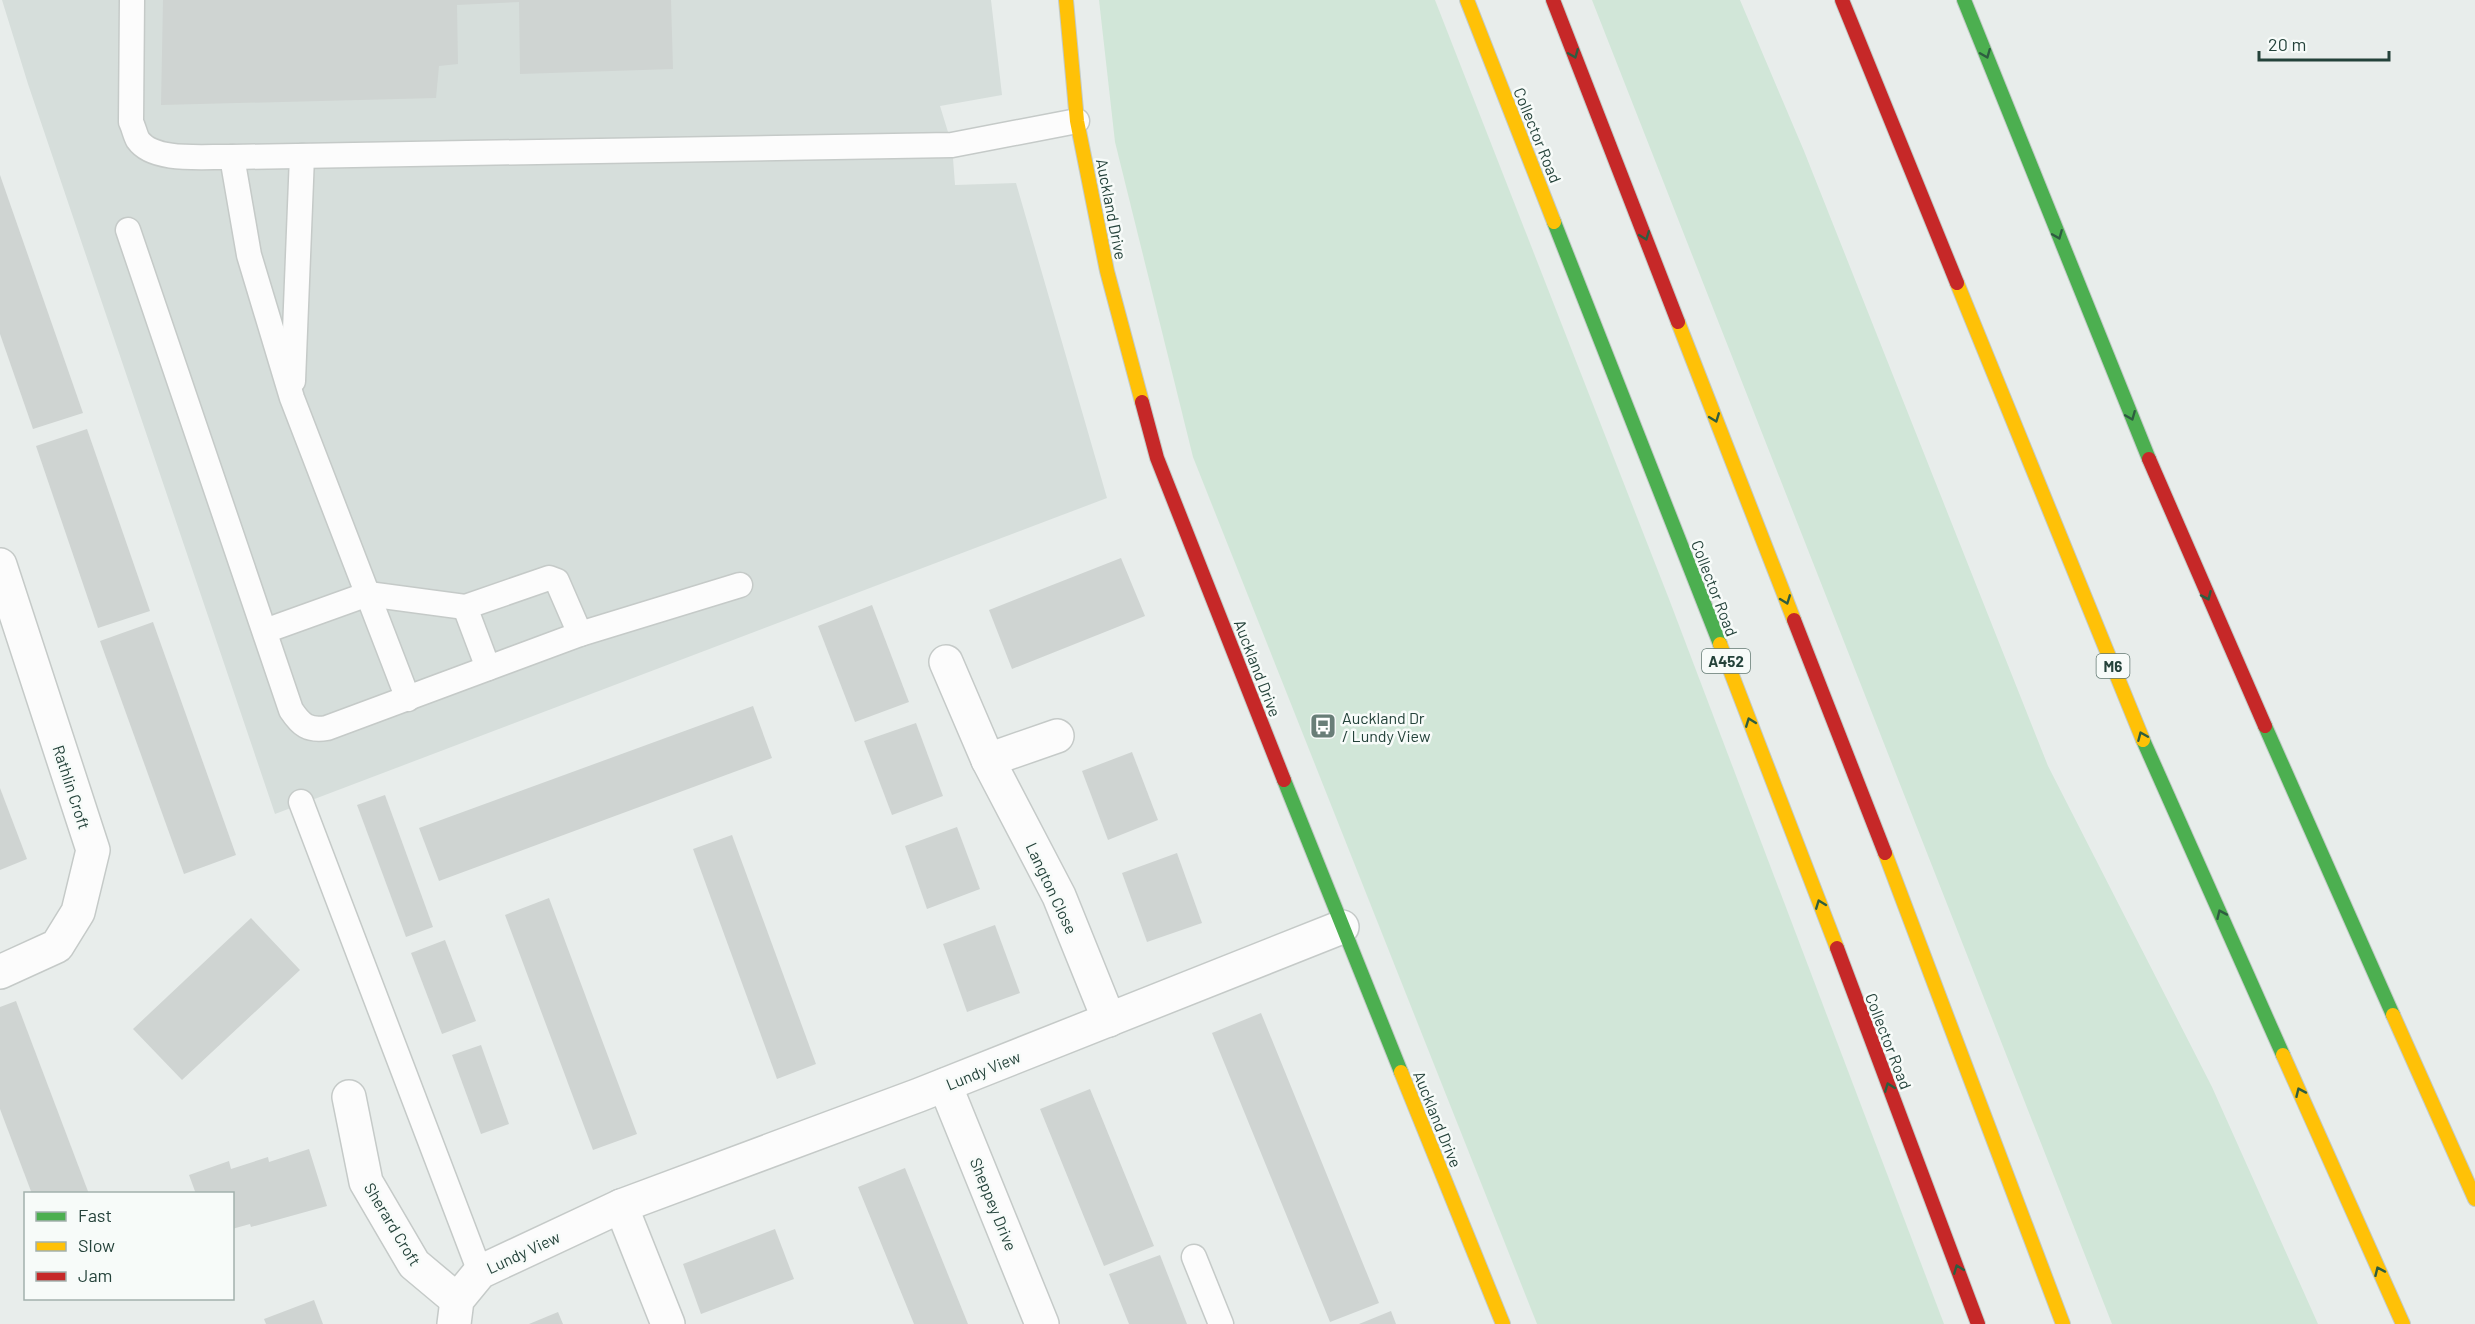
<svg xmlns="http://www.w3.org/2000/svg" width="2475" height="1324" viewBox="0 0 2475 1324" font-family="Barlow,sans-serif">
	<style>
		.built { fill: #d6dedb }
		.green { fill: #d1e6d8 }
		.building { fill: #cfd4d2 }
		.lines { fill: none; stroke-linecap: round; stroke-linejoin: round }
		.lane-casing { stroke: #c5cac8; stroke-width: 27 }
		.street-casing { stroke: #c5cac8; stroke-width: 36 }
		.fast-casing { stroke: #c3cbc8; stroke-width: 16 }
		.slow-casing { stroke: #c3cbc8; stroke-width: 16 }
		.jam-casing { stroke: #c3cbc8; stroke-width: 16 }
		.lane { stroke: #fcfcfc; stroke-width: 24 }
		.street { stroke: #fcfcfc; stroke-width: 33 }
		.fast { stroke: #4caf50; stroke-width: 14 }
		.slow { stroke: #ffc107; stroke-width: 14 }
		.jam { stroke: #c62828; stroke-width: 14 }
		.oneway { stroke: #2e5d40 }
		.labels { text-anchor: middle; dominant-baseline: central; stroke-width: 5; stroke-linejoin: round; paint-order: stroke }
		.shield { fill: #f7fbf9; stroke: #637a73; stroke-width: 1.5 }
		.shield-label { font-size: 15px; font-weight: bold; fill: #24423a }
		.street-label { font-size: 16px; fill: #24423a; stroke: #f7fbf9 }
		.poi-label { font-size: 16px; fill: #24423a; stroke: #f7fbf9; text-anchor: start }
	</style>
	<rect width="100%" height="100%" fill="#e8edeb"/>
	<!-- built -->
	<polygon class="built" points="2,0 991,0 1002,95 940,106 952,145 955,185 1016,183 1107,498 275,814 28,84"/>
	<!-- green -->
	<g class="green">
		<polygon points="1099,0 1435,0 1669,599 1944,1324 1537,1324 1193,457 1115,142"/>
		<polygon points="1592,0 1740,0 1804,151 2048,766 2212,1087 2318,1324 2112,1324"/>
	</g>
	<!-- building -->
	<g class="building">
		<polygon points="163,0 671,0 673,69 520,74 519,2 457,5 458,64 439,66 436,98 161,105"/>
		<polygon points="0,175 83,413 33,429 0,334"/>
		<polygon points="87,429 150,611 98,628 36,446"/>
		<polygon points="1121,558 1145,616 1012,669 989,610"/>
		<polygon points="872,605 909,702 855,722 818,626"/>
		<polygon points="153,622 236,855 184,874 100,641"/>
		<polygon points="753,706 772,758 439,881 419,828"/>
		<polygon points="916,723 943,796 892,815 864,741"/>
		<polygon points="1132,752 1158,820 1108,840 1082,771"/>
		<polygon points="0,788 27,859 0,870"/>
		<polygon points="385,795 433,927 406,937 357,805"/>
		<polygon points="957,827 980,889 927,909 905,846"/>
		<polygon points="732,835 816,1064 777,1079 693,849"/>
		<polygon points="1177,853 1202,923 1147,942 1122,873"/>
		<polygon points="549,898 637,1134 593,1150 505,915"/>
		<polygon points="251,918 300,970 182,1080 133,1029"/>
		<polygon points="995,925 1020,993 967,1012 943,944"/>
		<polygon points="445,940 476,1021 442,1034 411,953"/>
		<polygon points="16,1001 89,1194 32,1194 0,1109 0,1007"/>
		<polygon points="1261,1013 1379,1303 1330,1322 1212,1033"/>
		<polygon points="481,1045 509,1124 481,1134 452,1055"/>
		<polygon points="1090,1089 1154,1246 1104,1266 1040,1109"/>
		<polygon points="309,1149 327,1206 251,1227 250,1224 232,1229 232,1194 196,1194 189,1175 229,1161 231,1169 268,1157 269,1162"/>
		<polygon points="905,1168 968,1324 914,1324 858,1187"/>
		<polygon points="775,1229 794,1279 701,1314 683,1264"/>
		<polygon points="1160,1255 1187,1324 1129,1324 1109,1274"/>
		<polygon points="314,1300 323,1324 266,1324 264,1319"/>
		<polygon points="1391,1311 1396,1324 1359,1324"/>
		<polygon points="558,1312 563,1324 529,1324"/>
	</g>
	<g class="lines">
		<defs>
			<g id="lane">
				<path d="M132,0l-1,122c3,6 4,13 7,18 16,23 69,16 94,17l720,-12 125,-24"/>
				<polyline points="232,157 249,255 292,398 408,699"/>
				<path d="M128,230l163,480c10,15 17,21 36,18l253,-94 160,-49"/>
				<polyline points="293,381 302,156"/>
				<polyline points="465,607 488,668"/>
				<polyline points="265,631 368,594 465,607 549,578 557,581 580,634"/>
				<polyline points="301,802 480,1272"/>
				<polyline points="1194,1257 1221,1324"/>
			</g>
			<g id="street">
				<polyline points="0,565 93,850 78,912 57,946 0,972"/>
				<polyline points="946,662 988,760 1059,896 1109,1020"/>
				<polyline points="988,760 1057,736"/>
				<polyline points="945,1085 1042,1324"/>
				<polyline points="349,1097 366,1182 414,1264 457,1300"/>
				<polyline points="621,1206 668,1324"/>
				<polyline points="454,1324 457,1300 480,1272 621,1206 919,1095 1342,927"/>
			</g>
			<g id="fast">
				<polyline points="1964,0 2149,459"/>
				<polyline points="1554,222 1720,644"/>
				<polyline points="2265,726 2393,1015"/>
				<polyline points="2143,740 2283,1055"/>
				<polyline points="1284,780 1401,1072"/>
			</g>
			<g id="slow">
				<polyline points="1066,0 1077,121 1107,271 1142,402"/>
				<polyline points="1467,0 1554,222"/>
				<polyline points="1957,283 2143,740"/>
				<polyline points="1678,322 1794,620"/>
				<polyline points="1720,644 1837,948"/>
				<polyline points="1885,853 2063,1324"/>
				<polyline points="2393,1015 2475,1199"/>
				<polyline points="2283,1055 2403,1324"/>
				<polyline points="1401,1072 1503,1324"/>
			</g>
			<g id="jam">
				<polyline points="1553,0 1678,322"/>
				<polyline points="1842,0 1957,283"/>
				<polyline points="1142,402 1157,458 1284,780"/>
				<polyline points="2149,459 2265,726"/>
				<polyline points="1794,620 1885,853"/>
				<polyline points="1837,948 1978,1324"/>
			</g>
		</defs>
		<!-- lane casing -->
		<use href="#lane" class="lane-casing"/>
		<!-- street casing -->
		<use href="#street" class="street-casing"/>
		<!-- fast casing -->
		<use href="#fast" class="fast-casing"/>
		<!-- slow casing -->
		<use href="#slow" class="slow-casing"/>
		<!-- jam casing -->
		<use href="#jam" class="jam-casing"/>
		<!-- lane -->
		<use href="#lane" class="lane"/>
		<!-- street -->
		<use href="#street" class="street"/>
		<!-- fast -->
		<use href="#fast" class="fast"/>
		<!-- slow -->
		<use href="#slow" class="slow"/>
		<!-- jam -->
		<use href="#jam" class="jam"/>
	</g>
	<!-- one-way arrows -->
	<defs><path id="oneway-chevron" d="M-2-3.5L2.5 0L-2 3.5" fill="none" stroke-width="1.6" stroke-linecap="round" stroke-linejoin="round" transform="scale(1.5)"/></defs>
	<g class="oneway">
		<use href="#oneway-chevron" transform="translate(1574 54) rotate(68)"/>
		<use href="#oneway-chevron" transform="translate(1986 54) rotate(68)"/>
		<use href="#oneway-chevron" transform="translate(2058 235) rotate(68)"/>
		<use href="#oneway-chevron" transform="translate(1645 236) rotate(69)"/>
		<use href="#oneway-chevron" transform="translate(2131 416) rotate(68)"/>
		<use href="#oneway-chevron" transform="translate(1715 418) rotate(69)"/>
		<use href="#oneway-chevron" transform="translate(2207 596) rotate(66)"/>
		<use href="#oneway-chevron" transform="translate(1786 600) rotate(69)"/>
		<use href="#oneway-chevron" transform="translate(1750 722) rotate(-111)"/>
		<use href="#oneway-chevron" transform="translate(2142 736) rotate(-113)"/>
		<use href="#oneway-chevron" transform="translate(1820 904) rotate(-111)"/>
		<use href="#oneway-chevron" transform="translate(2221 914) rotate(-114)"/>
		<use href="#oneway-chevron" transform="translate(1889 1087) rotate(-111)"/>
		<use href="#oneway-chevron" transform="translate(2300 1092) rotate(-114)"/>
		<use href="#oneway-chevron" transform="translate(1958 1269) rotate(-111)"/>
		<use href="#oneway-chevron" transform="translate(2379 1271) rotate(-114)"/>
	</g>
	<!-- icons -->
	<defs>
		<symbol id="bus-square" viewBox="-11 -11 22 22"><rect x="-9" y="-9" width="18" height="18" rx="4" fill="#697e78" stroke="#f7fbf9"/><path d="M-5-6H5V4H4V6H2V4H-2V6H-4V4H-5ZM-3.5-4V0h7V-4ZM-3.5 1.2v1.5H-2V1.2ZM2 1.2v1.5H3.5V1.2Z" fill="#fff"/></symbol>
	</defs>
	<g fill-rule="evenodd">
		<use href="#bus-square" x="1308" y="711" width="30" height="30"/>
	</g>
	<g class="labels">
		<!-- shield labels -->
		<g class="shield">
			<rect x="1702" y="649" width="48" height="24" rx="4.5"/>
			<rect x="2096.5" y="654" width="33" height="24" rx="4.5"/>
		</g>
		<g class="shield-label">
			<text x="1726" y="661">A452</text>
			<text x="2113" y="666">M6</text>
		</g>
		<!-- street labels -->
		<g class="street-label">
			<text transform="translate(1538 135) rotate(68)">Collector Road</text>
			<text transform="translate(1112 209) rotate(79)">Auckland Drive</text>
			<text transform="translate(1715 588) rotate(69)">Collector Road</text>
			<text transform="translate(1258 668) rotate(69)">Auckland Drive</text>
			<text transform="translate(72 787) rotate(72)">Rathlin Croft</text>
			<text transform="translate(1052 888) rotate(65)">Langton Close</text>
			<text transform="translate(1889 1041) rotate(69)">Collector Road</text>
			<text transform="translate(983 1070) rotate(-22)">Lundy View</text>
			<text transform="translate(1438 1119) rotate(68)">Auckland Drive</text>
			<text transform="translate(994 1204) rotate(68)">Sheppey Drive</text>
			<text transform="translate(393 1224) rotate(59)">Sherard Croft</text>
			<text transform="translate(523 1252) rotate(-25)">Lundy View</text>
		</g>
		<!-- poi labels -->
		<g class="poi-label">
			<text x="1342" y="717">Auckland Dr<tspan x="1342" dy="18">/ Lundy View</tspan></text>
		</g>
	</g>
	<!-- legend -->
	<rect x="24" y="1192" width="210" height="108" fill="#f7fbf9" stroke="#a3b1ad" stroke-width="1.5"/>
	<rect x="36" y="1212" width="30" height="9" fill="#4caf50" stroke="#a3b1ad" stroke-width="1.5"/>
	<text x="78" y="1222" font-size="18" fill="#24423a">Fast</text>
	<rect x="36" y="1242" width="30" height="9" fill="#ffc107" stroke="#a3b1ad" stroke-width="1.5"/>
	<text x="78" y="1252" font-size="18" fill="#24423a">Slow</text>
	<rect x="36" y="1272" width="30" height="9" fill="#c62828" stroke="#a3b1ad" stroke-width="1.5"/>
	<text x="78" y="1282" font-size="18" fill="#24423a">Jam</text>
	<!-- scale -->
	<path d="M2259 51v9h130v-9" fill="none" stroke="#24423a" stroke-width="3"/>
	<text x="2268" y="51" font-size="18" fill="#24423a" stroke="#f7fbf9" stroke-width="4.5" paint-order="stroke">20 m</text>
</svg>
